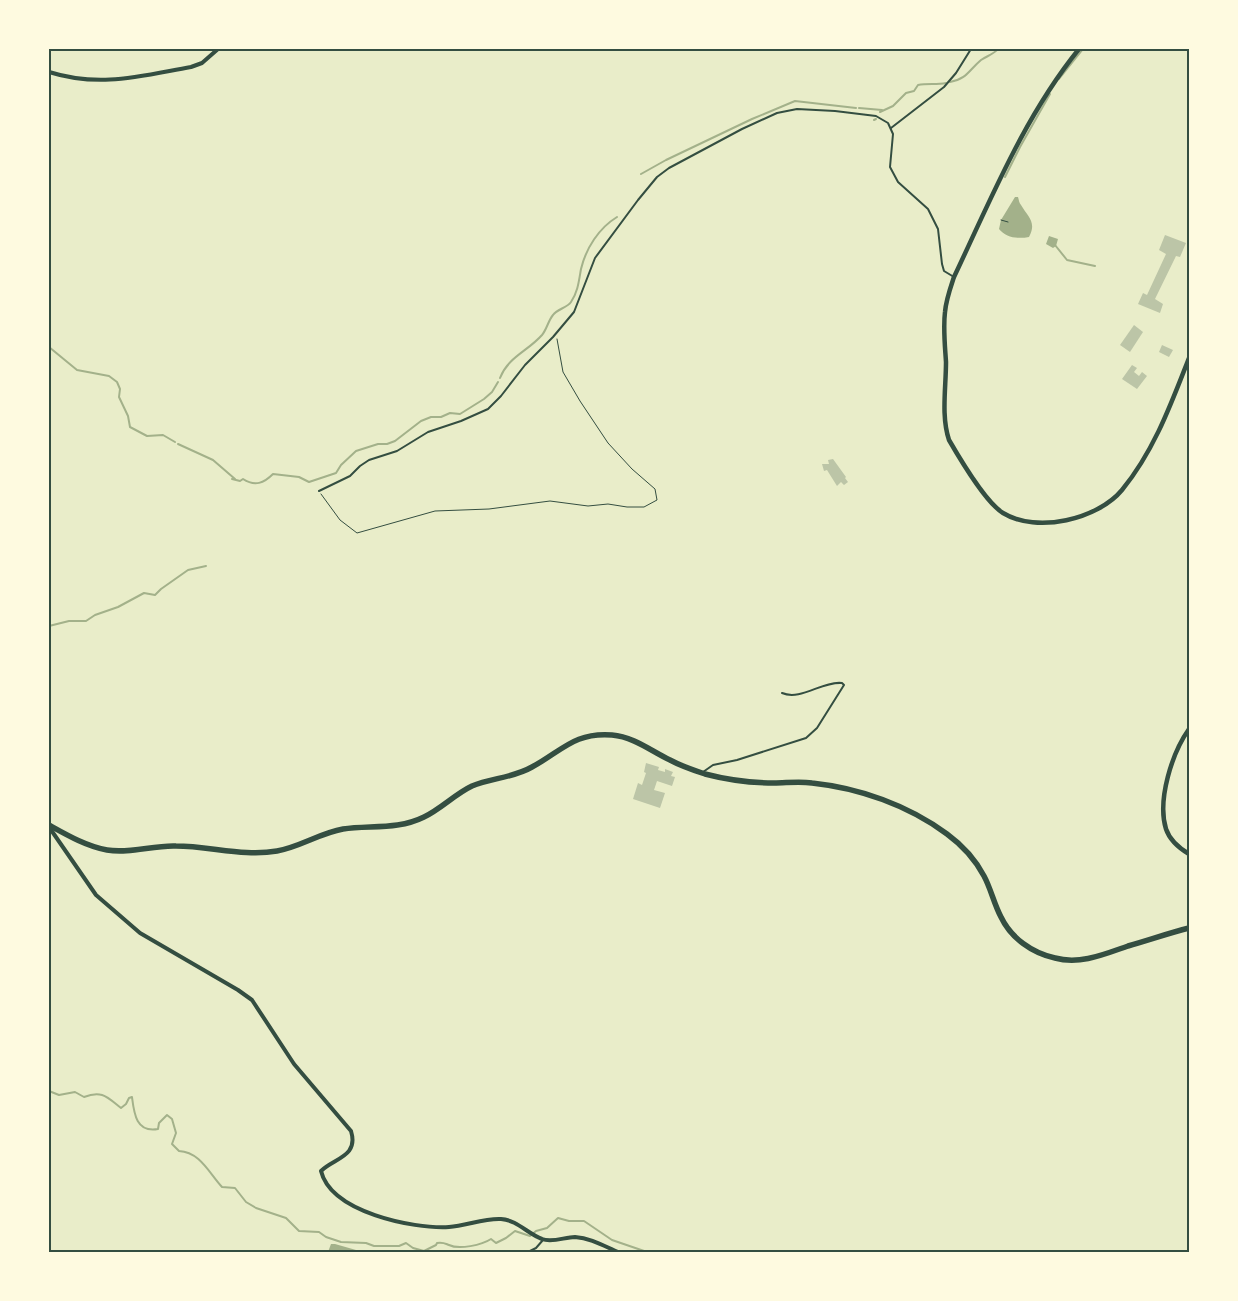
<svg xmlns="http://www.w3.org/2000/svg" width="1238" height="1301" viewBox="0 0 1238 1301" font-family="'Exo 2',sans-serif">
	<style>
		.water { fill: #a3b18a }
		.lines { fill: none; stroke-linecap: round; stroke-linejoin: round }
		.stream { stroke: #a3b18a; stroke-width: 2 }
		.building { fill: #bcc5a7 }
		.path { stroke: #344e41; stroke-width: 1 }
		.service { stroke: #344e41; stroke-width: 2 }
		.minor { stroke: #344e41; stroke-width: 4 }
		.tertiary { stroke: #344e41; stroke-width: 4.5 }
		.primary { stroke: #344e41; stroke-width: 5.5 }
		.neatline { fill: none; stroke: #344e41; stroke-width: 2 }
	</style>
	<rect width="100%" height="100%" fill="#e9edc9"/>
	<!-- water -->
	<g class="water">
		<path d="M1015,197h3c1,3 1,6 3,8 7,12 16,17 8,32 -11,2 -23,1 -30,-8l2,-9z"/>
		<polygon points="1049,236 1058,239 1056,246 1053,248 1046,244"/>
		<polygon points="331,1244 335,1244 363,1252 328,1252"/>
	</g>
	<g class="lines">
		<!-- stream -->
		<g class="stream">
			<polyline points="1059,79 1083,49"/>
			<path d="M950,82c17,-3 19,-12 31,-22 6,-4 13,-6 17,-11"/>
			<polyline points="859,108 882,110"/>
			<path d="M880,112l13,-6 13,-13 8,-2 4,-6c10,-2 18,0 28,-2"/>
			<polyline points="874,120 876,119"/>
			<polyline points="641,174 666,160 752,119 795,101 856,108"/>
			<polyline points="1005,177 1020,147 1050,94"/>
			<polyline points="1055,245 1067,260 1095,266"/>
			<polyline points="49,347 77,370 109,376 117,382 120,389 119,397 128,416 130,427 147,436 163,435 175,442"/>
			<path d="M500,378c8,-21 28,-27 42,-43 5,-6 6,-14 11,-20 4,-6 14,-7 18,-13 7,-10 8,-22 10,-33 5,-21 18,-41 36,-52"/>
			<polyline points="178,444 213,460 235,479"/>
			<path d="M232,479l8,2 3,-2c12,8 21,4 30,-5l26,3 10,5 27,-9 5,-8 15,-14 22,-7h9l8,-3 26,-20 10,-4h10l9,-4 10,1 24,-15 8,-7 6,-10"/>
			<polyline points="49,626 69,621 86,621 95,615 118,607 144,593 155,595 161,589 188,570 206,566"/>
			<path d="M49,1091l10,4 16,-3 9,5c18,-7 23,0 37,11l5,-4 3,-6 3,-1c2,16 4,36 26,32l1,-6 8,-8 5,4 4,14 -4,11 7,7c21,1 30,22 43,36l13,1 11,14 10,6 30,10 13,13 20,1 7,5 15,5 25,1 8,3h25l7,-3 7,5 11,3 12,-6 1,-2c6,-1 7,0 12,2 10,5 33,0 42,-6l5,4 10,-5 9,-7 15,5 6,-5 11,-3 11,-10 11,3h15l28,19 35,12"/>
		</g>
	</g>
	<!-- building -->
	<g class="building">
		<polygon points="1165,235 1186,243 1180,257 1176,256 1155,299 1163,304 1160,313 1138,304 1143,293 1147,295 1166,254 1159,250"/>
		<polygon points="1134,325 1143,332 1130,352 1120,345"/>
		<polygon points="1162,345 1173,350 1169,357 1159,352"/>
		<polygon points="1132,365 1137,368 1134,372 1139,376 1142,372 1147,376 1137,389 1122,379"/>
		<polygon points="833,459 846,477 845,478 848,482 844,485 841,482 837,486 827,470 824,471 822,464 829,464 828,460"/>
		<polygon points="646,763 659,767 658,770 665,772 665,769 673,772 671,776 675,777 672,786 657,781 654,790 665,793 660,808 633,799 638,783 642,785 646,773 644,772"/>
	</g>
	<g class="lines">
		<!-- path -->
		<g class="path">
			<polyline points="1001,220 1008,222"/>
			<polyline points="321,494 340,520 357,533 435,511 489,509 550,501 588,506 608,504 627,507 644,507 657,500 655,489 632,469 608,443 580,401 563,372 557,339"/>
		</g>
		<!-- service -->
		<g class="service">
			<polyline points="891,128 944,87 956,73 971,49"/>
			<polyline points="319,491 350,476 360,466 369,460 397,451 428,432 461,421 488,409 501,396 525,365 553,337 574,312 595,258 638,200 657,177 669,168 742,129 777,113 797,109 835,111 876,116 888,123 893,134 890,167 898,182 928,209 938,229 942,264 944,271 954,277"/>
			<path d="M703,772l10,-7 24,-5 69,-22 11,-10 27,-43 -2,-2c-20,-2 -41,18 -60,10"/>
			<polyline points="528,1252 536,1248 543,1240"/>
		</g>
		<!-- minor -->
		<g class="minor">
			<path d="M49,72c51,16 91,4 142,-5l11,-4 16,-14"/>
			<path d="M49,827l47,68 44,38 98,57 14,10 42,64 57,67c8,26 -17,27 -30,40 10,41 91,58 128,56 17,-1 35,-9 52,-8 16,1 27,15 41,20 10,4 23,-2 33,-2 16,1 29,9 43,15"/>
		</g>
		<!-- tertiary -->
		<g class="tertiary">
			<path d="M1079,49c-55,68 -88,150 -125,228 -4,12 -8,23 -9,35 -2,16 0,34 1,50 0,26 -5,54 3,78 11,19 36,62 54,73 34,21 95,6 119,-23 32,-39 49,-86 67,-132"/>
			<path d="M1189,729c-17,24 -32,71 -23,100 4,12 13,19 23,25"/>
		</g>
		<!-- primary -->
		<path class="primary" d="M49,825c18,10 37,21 58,25 23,4 46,-5 69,-4 34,0 68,11 101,5 23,-4 43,-18 66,-22 27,-4 55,1 81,-12 17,-8 31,-23 48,-31 19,-8 41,-8 60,-19 30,-16 42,-35 80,-32 22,2 39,16 58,25 11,6 23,10 35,14 23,6 45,9 69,9 12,0 25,-2 38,0 47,5 96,22 135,51 15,11 28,25 37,42 7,13 10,28 17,41 10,21 31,36 54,41 25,7 50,-4 73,-12 21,-6 41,-13 61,-18"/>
	</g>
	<!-- border -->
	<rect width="1238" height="1301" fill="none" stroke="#fefae0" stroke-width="100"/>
	<rect x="50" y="50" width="1138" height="1201" class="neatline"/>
</svg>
